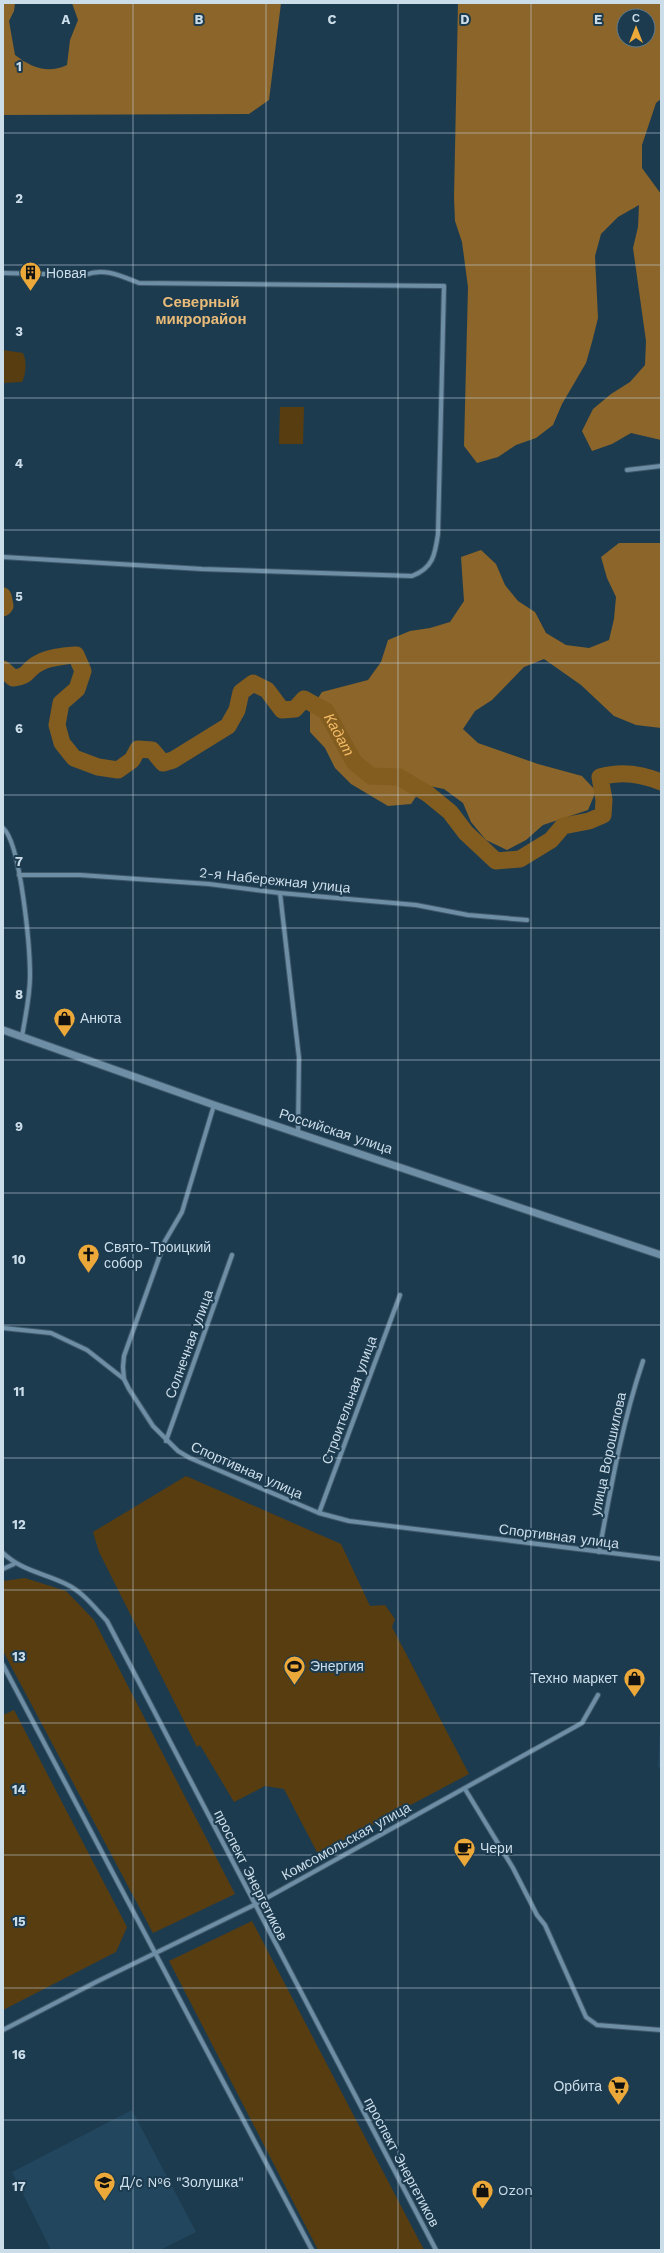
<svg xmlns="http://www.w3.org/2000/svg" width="664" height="2253" viewBox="0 0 664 2253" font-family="'Work Sans',sans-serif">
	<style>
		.built { fill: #21465e }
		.green { fill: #583d11 }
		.forest { fill: #8b6529; fill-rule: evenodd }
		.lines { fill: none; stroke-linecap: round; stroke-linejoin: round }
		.river { stroke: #835d1f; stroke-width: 17 }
		.minor-casing { stroke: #3f596b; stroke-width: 6 }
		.tertiary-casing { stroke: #3f596b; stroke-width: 9 }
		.minor { stroke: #6e8ea5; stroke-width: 4 }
		.tertiary { stroke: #6e8ea5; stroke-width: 7 }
		.grid { fill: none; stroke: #ccddea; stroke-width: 1; stroke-opacity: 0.55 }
		.labels { text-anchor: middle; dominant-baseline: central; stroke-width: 4; stroke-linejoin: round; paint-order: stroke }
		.poi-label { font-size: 14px; fill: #ccddea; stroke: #1d3b4f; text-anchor: start }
		.street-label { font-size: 14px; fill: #ccddea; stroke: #1d3b4f }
		.neighbourhood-label { font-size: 15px; font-weight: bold; fill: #e9bb78; stroke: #1d3b4f }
		.water-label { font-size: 15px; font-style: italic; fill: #f3ba66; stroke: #1d3b4f }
		.grid-label { font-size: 13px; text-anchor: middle; font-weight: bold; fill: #ccddea; stroke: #1d3b4f; stroke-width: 4; stroke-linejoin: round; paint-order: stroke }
	</style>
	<rect width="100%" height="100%" fill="#1d3b4f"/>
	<!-- built -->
	<g class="built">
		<polygon points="661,1711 661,1768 658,1767"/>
		<polygon points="132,2110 196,2232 160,2250 51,2250 12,2172"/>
	</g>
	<!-- green -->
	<g class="green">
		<path d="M3,350l20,3c4,8 3,21 -1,29l-19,1z"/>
		<polygon points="280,407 304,407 303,444 279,444"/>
		<polygon points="186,1476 341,1544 370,1606 385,1605 395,1619 392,1627 469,1774 318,1854 284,1789 265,1786 234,1802 200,1745 197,1747 99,1552 93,1532"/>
		<polygon points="25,1578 66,1591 94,1620 235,1894 153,1933 3,1651 3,1581"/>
		<polygon points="14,1710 127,1927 116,1952 3,2010 3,1715"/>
		<polygon points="252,1921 424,2250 318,2250 169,1961"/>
	</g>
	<!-- forest -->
	<g class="forest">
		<path d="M3,3h12l-1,8 -5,10 6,34c17,13 33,19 52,10l3,-25 8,-20 -6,-17h209l-12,97 -20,14 -246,1z"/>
		<path d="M458,3h203v96l-5,4 -14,42v23l19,26v246l-30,-7 -19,11 -20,7 -10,-20 11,-22 18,-15 19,-12 15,-17 1,-24 -13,-93 5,-21 1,-22 -21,12 -17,17 -6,22 3,62 -6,24 -6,21 -24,41 -9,21 -17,13 -20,7 -18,12 -21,6 -13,-17 4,-159 -6,-45 -7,-21 -1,-23zM624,16h24v24h-24z"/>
		<polygon points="619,543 661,543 661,728 636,725 614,716 581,685 544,659 524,667 492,700 475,711 463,729 478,743 538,764 582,776 596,791 588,810 543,825 526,840 507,850 486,840 471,822 463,803 444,789 424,785 411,804 388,806 351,784 335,768 325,748 310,732 310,710 322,692 368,680 381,662 388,640 410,631 430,628 450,622 464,601 461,557 481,550 496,564 505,585 518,601 535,612 546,633 566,645 589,648 609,640 614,619 616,597 607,578 601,557"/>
	</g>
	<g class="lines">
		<!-- river -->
		<g class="river">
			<polyline points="3,596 5,606 3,608"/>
			<path id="s1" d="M3,669l10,9c18,-2 13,-9 26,-15 11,-6 25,-7 37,-8l7,16 -6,18 -16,14 -4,22 5,18 12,15 24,9 20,3 14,-10 6,-11 14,1 11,13 10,-3 55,-34 9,-16 4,-18 12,-9 14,7 15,20 13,-1 9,-10 22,12 28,51 17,14 28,1 29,17 22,18 16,21 30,28 24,-2 31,-19 12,-14 26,-5 14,-6 1,-15 -4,-23c20,-6 42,-3 61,5"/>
		</g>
		<defs>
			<g id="minor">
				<path d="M3,273l82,2c19,-8 36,1 54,8l305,3 -6,248c-3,21 -5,34 -26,42l-210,-7 -199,-12"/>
				<polyline points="627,470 661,466"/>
				<path d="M3,828c18,15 27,121 27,148 0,21 -5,41 -8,61"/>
				<polyline points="19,875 80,875 209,884 280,893 416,905 468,915 527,920"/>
				<polyline points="280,893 299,1058 298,1132"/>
				<polyline points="214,1105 182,1212 165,1241 124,1356 123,1367 124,1379 129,1389 153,1426 178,1451 190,1458 319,1513 349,1521 661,1559"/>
				<polyline points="3,1328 51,1333 87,1350 124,1379"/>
				<polyline points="166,1441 232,1255"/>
				<polyline points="319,1513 400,1295"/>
				<path d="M599,1552c12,-65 23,-129 44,-191"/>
				<path d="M3,1553c19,18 41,20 63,31 17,8 29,24 41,37l329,629"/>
				<polyline points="3,1569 14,1564"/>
				<polyline points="3,1665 312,2250"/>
				<polyline points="465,1789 513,1868 537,1915 545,1925 586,2017 597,2025 661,2030"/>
				<polyline points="3,2030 96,1982 254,1905 582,1723 598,1695"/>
			</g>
			<polyline id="tertiary" points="3,1030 214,1105 661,1255"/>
		</defs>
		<!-- minor casing -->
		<use href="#minor" class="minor-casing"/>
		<!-- tertiary casing -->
		<use href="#tertiary" class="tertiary-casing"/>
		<!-- minor -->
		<use href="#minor" class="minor"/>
		<!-- tertiary -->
		<use href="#tertiary" class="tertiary"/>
	</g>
	<!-- grid -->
	<path class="grid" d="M133,3v2247M266,3v2247M398,3v2247M531,3v2247M3,133h658M3,265h658M3,398h658M3,530h658M3,663h658M3,795h658M3,928h658M3,1060h658M3,1193h658M3,1325h658M3,1458h658M3,1590h658M3,1723h658M3,1855h658M3,1988h658M3,2120h658"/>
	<!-- icons -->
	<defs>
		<symbol id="building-pin" viewBox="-11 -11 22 30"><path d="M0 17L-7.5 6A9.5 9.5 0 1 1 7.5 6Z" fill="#eca93a" stroke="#1d3b4f"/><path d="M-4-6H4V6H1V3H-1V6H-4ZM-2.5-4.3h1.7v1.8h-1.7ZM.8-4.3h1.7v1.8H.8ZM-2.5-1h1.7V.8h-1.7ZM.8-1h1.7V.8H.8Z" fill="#111"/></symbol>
		<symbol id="shop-pin" viewBox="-11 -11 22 30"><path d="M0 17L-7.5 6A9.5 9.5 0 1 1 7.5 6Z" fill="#eca93a" stroke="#1d3b4f"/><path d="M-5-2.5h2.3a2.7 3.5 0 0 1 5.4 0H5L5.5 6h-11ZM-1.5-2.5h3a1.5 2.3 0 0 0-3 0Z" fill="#111"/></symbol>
		<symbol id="church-pin" viewBox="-11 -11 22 30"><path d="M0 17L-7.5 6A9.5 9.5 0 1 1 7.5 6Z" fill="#eca93a" stroke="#1d3b4f"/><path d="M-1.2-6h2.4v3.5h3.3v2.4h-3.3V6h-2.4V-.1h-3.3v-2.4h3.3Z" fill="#111"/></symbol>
		<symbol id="stadium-pin" viewBox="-11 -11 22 30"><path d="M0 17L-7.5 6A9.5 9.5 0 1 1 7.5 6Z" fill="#eca93a" stroke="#1d3b4f"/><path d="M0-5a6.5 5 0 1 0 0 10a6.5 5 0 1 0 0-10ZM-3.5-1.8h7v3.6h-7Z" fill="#111"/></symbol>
		<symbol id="cafe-pin" viewBox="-11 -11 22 30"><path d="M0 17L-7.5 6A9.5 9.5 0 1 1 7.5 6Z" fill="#eca93a" stroke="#1d3b4f"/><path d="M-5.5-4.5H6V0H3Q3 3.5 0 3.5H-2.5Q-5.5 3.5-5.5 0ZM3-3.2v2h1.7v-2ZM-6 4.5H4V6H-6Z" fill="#111"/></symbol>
		<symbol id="supermarket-pin" viewBox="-11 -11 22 30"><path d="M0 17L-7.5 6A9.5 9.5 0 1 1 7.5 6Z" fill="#eca93a" stroke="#1d3b4f"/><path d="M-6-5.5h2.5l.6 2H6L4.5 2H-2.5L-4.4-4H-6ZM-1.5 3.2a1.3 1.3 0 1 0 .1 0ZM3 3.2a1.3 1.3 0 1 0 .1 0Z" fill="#111"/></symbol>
		<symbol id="school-pin" viewBox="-11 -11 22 30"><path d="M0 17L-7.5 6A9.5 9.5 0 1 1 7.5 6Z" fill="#eca93a" stroke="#1d3b4f"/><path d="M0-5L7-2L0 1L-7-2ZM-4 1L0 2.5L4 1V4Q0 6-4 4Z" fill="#111"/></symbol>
	</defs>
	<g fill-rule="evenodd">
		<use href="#building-pin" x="18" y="260" width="25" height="34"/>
		<use href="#shop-pin" x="52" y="1006" width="25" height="34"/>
		<use href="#church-pin" x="76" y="1242" width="25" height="34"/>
		<use href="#stadium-pin" x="282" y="1654" width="25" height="34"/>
		<use href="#shop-pin" x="622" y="1666" width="25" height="34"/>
		<use href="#cafe-pin" x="452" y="1836" width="25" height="34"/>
		<use href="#supermarket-pin" x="606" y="2074" width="25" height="34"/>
		<use href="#school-pin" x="92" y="2170" width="25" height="34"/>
		<use href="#shop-pin" x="470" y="2178" width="25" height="34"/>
	</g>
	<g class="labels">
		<!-- poi labels -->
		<g class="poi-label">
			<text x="46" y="273">Новая</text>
			<text x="80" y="1018">Анюта</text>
			<text x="104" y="1247">Свято-Троицкий<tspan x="104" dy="16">собор</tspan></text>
			<text x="310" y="1666">Энергия</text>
			<text x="618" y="1678" text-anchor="end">Техно маркет</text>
			<text x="480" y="1848">Чери</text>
			<text x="602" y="2086" text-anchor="end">Орбита</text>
			<text x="120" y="2182">Д/с №6 "Золушка"</text>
			<text x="498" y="2190">Ozon</text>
		</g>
		<!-- street labels -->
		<g class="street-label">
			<text transform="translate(275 880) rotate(6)">2-я Набережная улица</text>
			<text transform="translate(336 1131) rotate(18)">Российская улица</text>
			<text transform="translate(189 1344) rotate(-70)">Солнечная улица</text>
			<text transform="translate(349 1400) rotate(-70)">Строительная улица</text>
			<text transform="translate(608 1454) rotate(-78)">улица Ворошилова</text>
			<text transform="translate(247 1470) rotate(24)">Спортивная улица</text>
			<text transform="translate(559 1536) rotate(7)">Спортивная улица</text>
			<text transform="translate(346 1841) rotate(-29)">Комсомольская улица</text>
			<text transform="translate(251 1875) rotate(63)">проспект Энергетиков</text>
			<text transform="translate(402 2162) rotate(62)">проспект Энергетиков</text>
		</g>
		<!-- neighbourhood labels -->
		<g class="neighbourhood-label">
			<text x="201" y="302">Северный<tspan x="201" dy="17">микрорайон</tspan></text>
		</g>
		<!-- water labels -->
		<g class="water-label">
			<text stroke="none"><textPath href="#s1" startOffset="553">Кадат</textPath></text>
		</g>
	</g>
	<g class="grid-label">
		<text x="66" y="24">A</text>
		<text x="199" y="24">B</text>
		<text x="332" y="24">C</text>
		<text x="465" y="24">D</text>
		<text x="598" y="24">E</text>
		<text x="19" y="71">1</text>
		<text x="19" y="203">2</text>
		<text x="19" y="336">3</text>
		<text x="19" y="468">4</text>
		<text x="19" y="601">5</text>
		<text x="19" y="733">6</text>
		<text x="19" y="866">7</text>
		<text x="19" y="999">8</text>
		<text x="19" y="1131">9</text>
		<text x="19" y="1264">10</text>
		<text x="19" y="1396">11</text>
		<text x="19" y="1529">12</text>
		<text x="19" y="1661">13</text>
		<text x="19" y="1794">14</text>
		<text x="19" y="1926">15</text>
		<text x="19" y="2059">16</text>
		<text x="19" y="2191">17</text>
	</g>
	<!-- border -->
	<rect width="664" height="2253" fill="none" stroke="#ccddea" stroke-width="8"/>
	<!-- north arrow -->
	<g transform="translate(636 28)"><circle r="19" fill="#1d3b4f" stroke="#637c8d"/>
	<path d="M0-3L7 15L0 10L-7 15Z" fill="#eca93a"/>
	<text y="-6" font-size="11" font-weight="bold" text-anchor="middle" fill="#ccddea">С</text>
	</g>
</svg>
